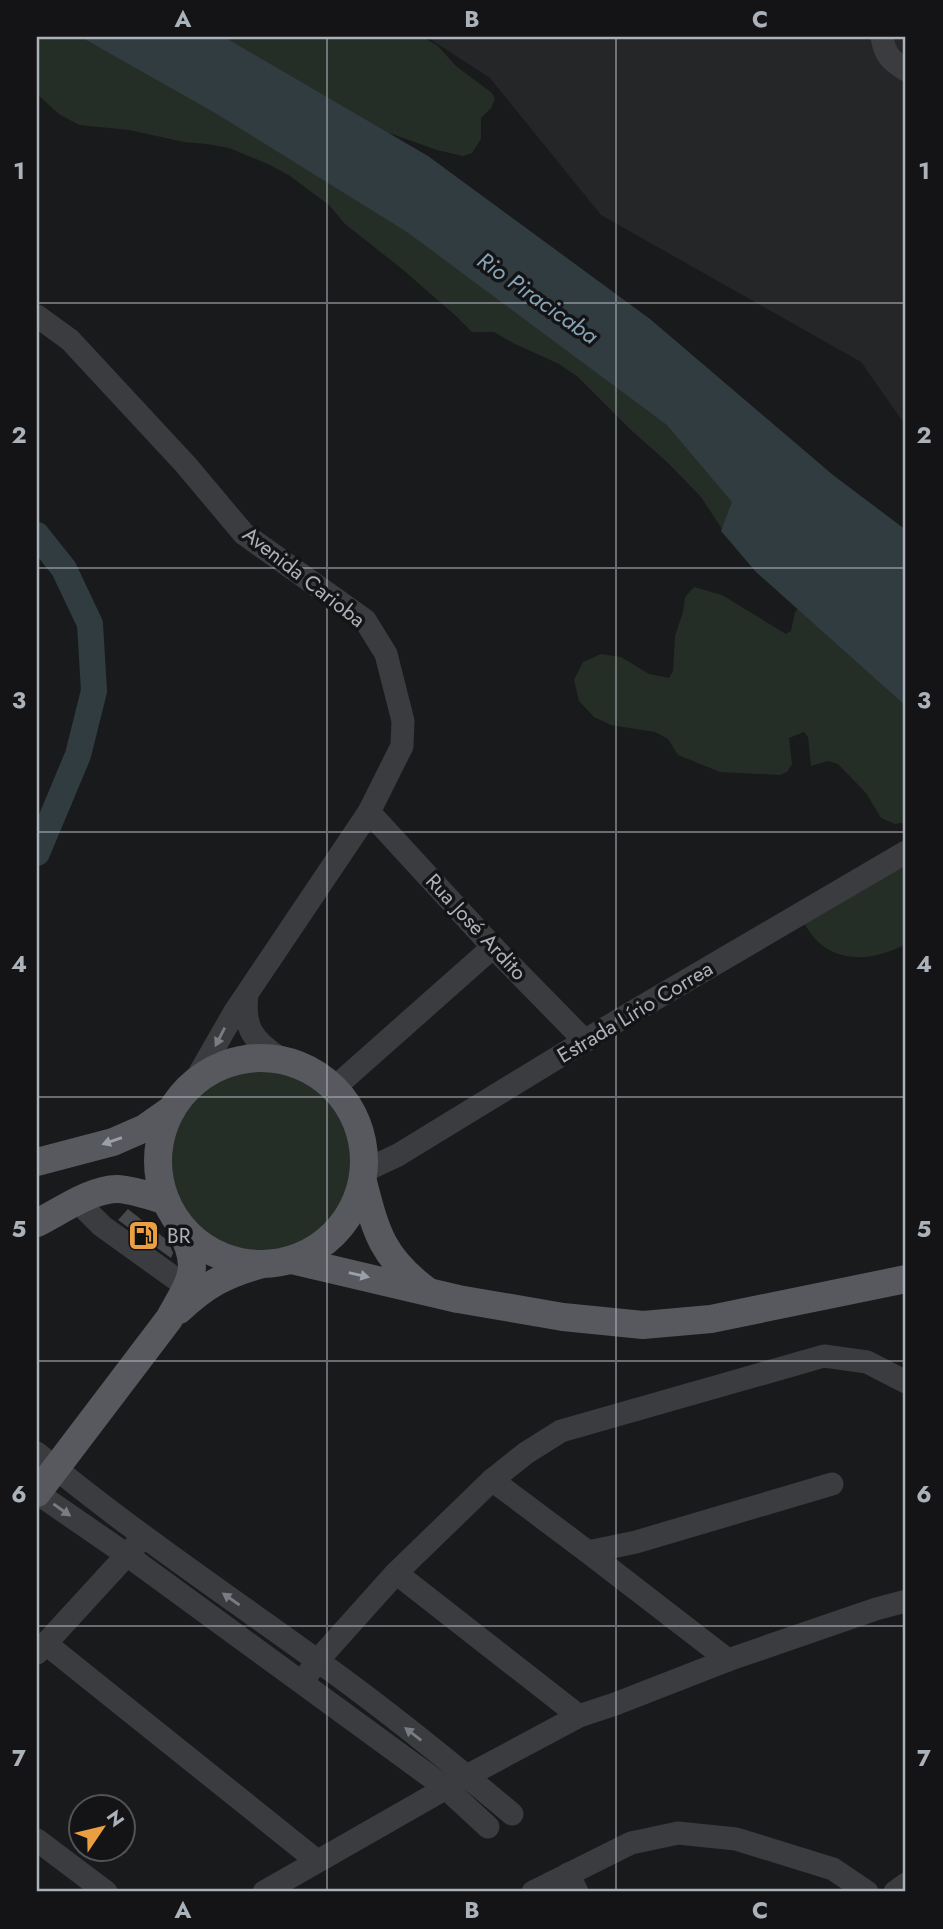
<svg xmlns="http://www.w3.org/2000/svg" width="943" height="1929" viewBox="0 0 943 1929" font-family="Jost,sans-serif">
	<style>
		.built { fill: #252628 }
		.green { fill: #252e26 }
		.water { fill: #313c41 }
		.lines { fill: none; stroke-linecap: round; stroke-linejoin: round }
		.river { stroke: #313c41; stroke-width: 26 }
		.building { fill: #46484b }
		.minor { stroke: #3a3c40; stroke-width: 23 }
		.major { stroke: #57595f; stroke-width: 28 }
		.oneway { fill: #797d83 }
		.oneway2 { fill: #9ba0a8 }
		.grid { fill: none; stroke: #acb2ba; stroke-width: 2; stroke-opacity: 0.55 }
		.labels { text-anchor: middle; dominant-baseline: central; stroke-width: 7; stroke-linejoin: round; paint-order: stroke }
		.street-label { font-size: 21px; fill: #acb2ba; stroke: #141416 }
		.poi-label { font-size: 21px; fill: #acb2ba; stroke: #141416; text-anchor: start }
		.water-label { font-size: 23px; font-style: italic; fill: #85a3b4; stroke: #141416 }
		.neatline { fill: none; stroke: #acb2ba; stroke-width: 2.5 }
		.grid-label { font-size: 23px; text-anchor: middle; font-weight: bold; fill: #acb2ba }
	</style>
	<rect width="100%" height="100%" fill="#191a1b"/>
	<!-- built -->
	<polygon class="built" points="427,37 906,37 906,426 861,362 601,215 490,78"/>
	<!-- green -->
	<g class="green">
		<polygon points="37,37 102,37 508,281 773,520 726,535 701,497 668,463 631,430 578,377 559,364 513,343 494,332 472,332 456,316 402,269 345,224 329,205 290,176 270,165 229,148 207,144 184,142 129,130 79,125 59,114 37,94"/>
		<polygon points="199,37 423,37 438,46 456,66 492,93 495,99 491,108 481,118 481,139 472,153 463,156 437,150 392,134 356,128"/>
		<polygon points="694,587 722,595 786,634 791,631 795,612 802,604 906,647 906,822 895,824 881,818 866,793 838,764 828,761 811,766 808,737 804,732 789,738 792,764 787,772 780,775 720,772 678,755 668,739 655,732 611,725 594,717 579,701 574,680 583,662 601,654 621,657 649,674 669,678 673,671 675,636 683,612 685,597"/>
		<path d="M906,850v94c-40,21 -84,20 -104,-26z"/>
		<circle cx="261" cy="1161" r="90"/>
	</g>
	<!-- water -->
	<polygon class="water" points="81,37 224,37 428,156 650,319 833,475 906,530 906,706 756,572 721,531 732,502 667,425 407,232 217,114"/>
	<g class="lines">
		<!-- river -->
		<polyline class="river" points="37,535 64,569 90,624 94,691 78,755 37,853"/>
	</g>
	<!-- building -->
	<polygon class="building" points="128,1209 168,1241 173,1253 171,1258 118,1220"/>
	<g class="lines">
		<!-- minor -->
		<g class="minor">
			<path d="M882,37c3,18 8,23 24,33"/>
			<polyline points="37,316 70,340 186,465 244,534 365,620 386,654 403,721 402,746 369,812 234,1013 195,1081"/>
			<polyline points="369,812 493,947 585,1041"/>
			<path d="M247,994c-4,34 6,47 34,65"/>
			<polyline points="334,1088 493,947"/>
			<polyline points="364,1171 398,1155 619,1020 906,852"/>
			<polyline points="78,1202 102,1226 187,1287"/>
			<path d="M37,1453c89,74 184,138 278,206 68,48 133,101 197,155"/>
			<polyline points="492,1480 588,1552 728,1660"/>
			<polyline points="37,1493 127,1555 446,1788 488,1827"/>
			<polyline points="588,1552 636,1542 832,1484"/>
			<polyline points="396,1573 579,1716"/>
			<polyline points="45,1643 317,1861"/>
			<polyline points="37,1653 136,1545"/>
			<polyline points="302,1682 318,1660 396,1573 492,1480 526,1453 561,1431 824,1356 867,1362 906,1382"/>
			<polyline points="37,1840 106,1892"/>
			<polyline points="568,1874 577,1892"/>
			<polyline points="264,1892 467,1776 579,1716 615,1704 728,1660 876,1609 906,1601"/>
			<polyline points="533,1892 631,1843 678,1833 736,1839 833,1869 867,1892"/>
			<polyline points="895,1892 906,1884"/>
		</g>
		<!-- major -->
		<g class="major">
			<circle cx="261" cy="1161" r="103"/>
			<polyline points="37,1162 113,1142 145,1128 172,1109"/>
			<path d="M363,1182c13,50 19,75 63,108"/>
			<path d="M37,1223c22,-11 56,-35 81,-34 16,1 33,7 48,12"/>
			<polyline points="292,1260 458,1299 563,1317 643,1325 711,1319 906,1279"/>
			<path d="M179,1310c27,-25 45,-35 80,-45"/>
			<path d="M37,1493l132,-174c22,-40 33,-49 11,-92"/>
		</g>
	</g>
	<!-- one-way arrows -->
	<defs><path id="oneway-solid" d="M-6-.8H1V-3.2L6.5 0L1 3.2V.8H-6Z" transform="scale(1.75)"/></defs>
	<g class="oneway">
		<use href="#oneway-solid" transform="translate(220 1037) rotate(117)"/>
		<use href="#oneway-solid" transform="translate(62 1510) rotate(35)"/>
		<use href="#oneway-solid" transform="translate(231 1599) rotate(-145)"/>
		<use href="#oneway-solid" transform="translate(413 1734) rotate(-142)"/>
	</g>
	<g class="oneway2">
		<use href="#oneway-solid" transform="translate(112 1141) rotate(161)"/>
		<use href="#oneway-solid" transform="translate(359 1275) rotate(13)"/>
	</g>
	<!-- grid -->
	<path class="grid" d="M327,37v1855M616,37v1855M37,303h869M37,568h869M37,832h869M37,1097h869M37,1361h869M37,1626h869"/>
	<!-- icons -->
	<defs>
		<symbol id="fuel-square" viewBox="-11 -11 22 22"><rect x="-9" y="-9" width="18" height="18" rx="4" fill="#eb9f41" stroke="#141416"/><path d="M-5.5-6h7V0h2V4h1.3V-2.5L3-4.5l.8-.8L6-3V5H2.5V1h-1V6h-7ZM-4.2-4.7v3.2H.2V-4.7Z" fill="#111"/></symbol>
	</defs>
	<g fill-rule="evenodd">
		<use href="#fuel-square" x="126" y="1218" width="35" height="35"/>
	</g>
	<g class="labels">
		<!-- street labels -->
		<g class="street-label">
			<text transform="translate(304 577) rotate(38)">Avenida Carioba</text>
			<text transform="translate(476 927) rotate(47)">Rua José Ardito</text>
			<text transform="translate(635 1012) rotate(-31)">Estrada Lírio Correa</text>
		</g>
		<!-- poi labels -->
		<g class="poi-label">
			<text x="167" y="1236">BR</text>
		</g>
		<!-- water labels -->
		<g class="water-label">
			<text transform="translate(538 298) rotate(35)">Rio Piracicaba</text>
		</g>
	</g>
	<!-- border -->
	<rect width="943" height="1929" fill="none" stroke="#141416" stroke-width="77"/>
	<!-- north arrow -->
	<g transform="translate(102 1828) rotate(55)"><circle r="33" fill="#141416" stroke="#515358" stroke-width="2"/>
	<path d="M0-5L12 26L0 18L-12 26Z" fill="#eb9f41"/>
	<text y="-10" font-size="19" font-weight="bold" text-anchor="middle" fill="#acb2ba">N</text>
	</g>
	<rect x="38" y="38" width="866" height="1852" class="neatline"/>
	<g class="grid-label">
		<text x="183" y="27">A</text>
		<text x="472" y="27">B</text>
		<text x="760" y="27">C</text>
		<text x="19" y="179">1</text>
		<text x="924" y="179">1</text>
		<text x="19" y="443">2</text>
		<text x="924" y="443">2</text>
		<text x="19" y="708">3</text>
		<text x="924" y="708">3</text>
		<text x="19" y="972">4</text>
		<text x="924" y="972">4</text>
		<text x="19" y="1237">5</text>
		<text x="924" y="1237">5</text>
		<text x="19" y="1502">6</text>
		<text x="924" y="1502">6</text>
		<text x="19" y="1766">7</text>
		<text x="924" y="1766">7</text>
		<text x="183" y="1918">A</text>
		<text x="472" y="1918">B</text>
		<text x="760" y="1918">C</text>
	</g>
</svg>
